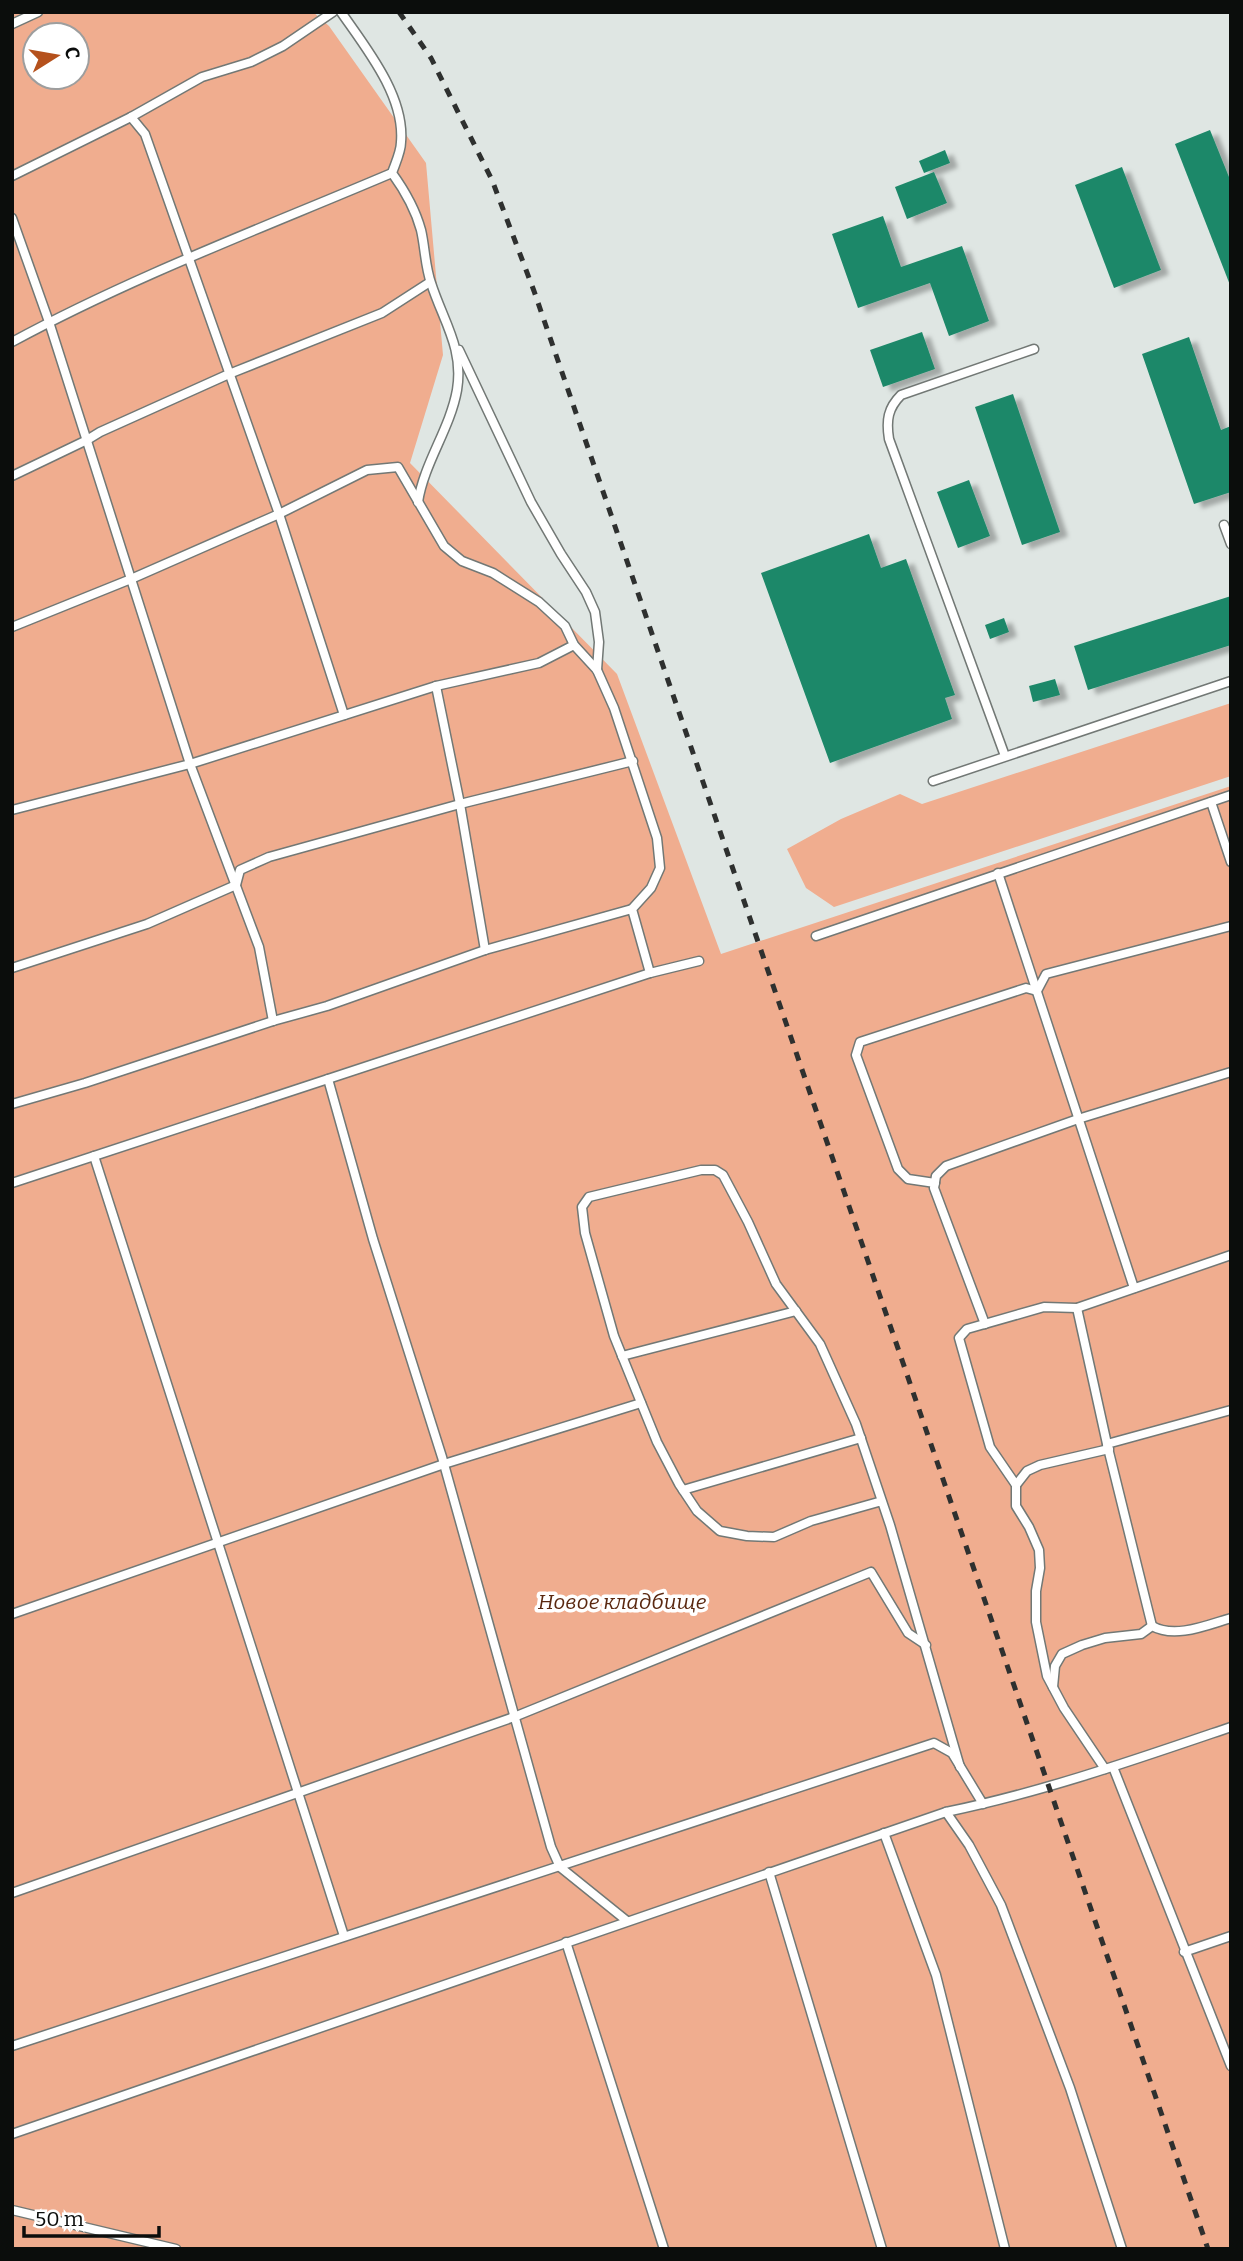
<svg xmlns="http://www.w3.org/2000/svg" width="1243" height="2261" viewBox="0 0 1243 2261" font-family="Bitter,serif">
	<style>
		.green { fill: #f0ad8f; fill-rule: evenodd }
		.building { fill: #1d8869; filter: url(#shadow) }
		.lines { fill: none; stroke-linecap: round; stroke-linejoin: round }
		.service-casing { stroke: #727875; stroke-width: 11 }
		.service { stroke: #fff; stroke-width: 8 }
		.rail { stroke: #2e302f; stroke-width: 5; stroke-dasharray: 9 9; stroke-linecap: butt }
		.labels { text-anchor: middle; dominant-baseline: central; stroke-width: 7; stroke-linejoin: round; paint-order: stroke }
		.park-label { font-size: 21px; font-style: italic; fill: #5a2810; stroke: #fff }
	</style>
	<defs>
		<filter id="shadow"><feDropShadow dx="8" dy="4.5" stdDeviation="2" flood-color="#0004"/></filter>
	</defs>
	<rect width="100%" height="100%" fill="#dfe6e3"/>
	<!-- green -->
	<g class="green">
		<path d="M12,12h301l16,14 97,137 17,192 -33,108 207,211 104,280 510,-168v1463h-1219zM35,35h42v42h-42z"/>
		<polygon points="1231,703 1231,776 834,907 806,888 787,849 841,819 900,794 922,804"/>
	</g>
	<!-- building -->
	<g class="building">
		<polygon points="1210,130 1231,182 1230,285 1175,144"/>
		<polygon points="945,150 950,163 924,173 919,161"/>
		<polygon points="1122,167 1161,270 1114,288 1075,185"/>
		<polygon points="934,172 947,203 907,219 895,187"/>
		<polygon points="883,216 901,267 962,246 989,321 949,336 930,283 858,308 832,234"/>
		<polygon points="922,332 935,369 883,387 870,350"/>
		<polygon points="1189,337 1221,430 1231,426 1231,492 1194,504 1142,354"/>
		<polygon points="1013,394 1060,532 1022,545 975,407"/>
		<polygon points="969,480 990,536 958,548 937,492"/>
		<polygon points="869,534 881,568 906,559 955,695 945,698 952,719 830,763 761,573"/>
		<polygon points="1231,596 1231,645 1088,690 1074,646"/>
		<polygon points="1004,618 1009,632 990,639 985,625"/>
		<polygon points="1055,679 1060,695 1033,702 1029,686"/>
	</g>
	<g class="lines">
		<defs>
			<g id="service">
				<path d="M341,12c25,36 64,84 60,130 0,10 -6,22 -9,31 13,18 23,35 29,57 4,17 4,36 10,53 12,38 33,65 26,107 -7,39 -33,73 -39,112"/>
				<polyline points="12,24 38,12"/>
				<polyline points="12,176 131,117 202,77 251,62 283,46 333,12"/>
				<polyline points="12,218 49,322 190,764 259,947 273,1021"/>
				<path d="M12,342c122,-66 253,-115 380,-169"/>
				<polyline points="459,350 531,502 561,554 586,592 595,612 599,642 597,670"/>
				<polyline points="12,476 87,440 100,432 229,374 382,313 430,282"/>
				<polyline points="1224,525 1231,544"/>
				<polyline points="12,627 131,579 279,514 145,134 131,117"/>
				<polyline points="436,686 460,804 485,950"/>
				<polyline points="344,715 279,514 367,470 398,467 444,546 462,561 493,573 539,602 565,626 574,645 597,670 614,708 657,838 660,868 651,888 632,909 650,973"/>
				<path d="M1005,756l-116,-317c-3,-19 -1,-31 12,-44l133,-46"/>
				<polyline points="933,781 1231,681"/>
				<polyline points="1211,802 1231,862"/>
				<polyline points="12,810 190,764 436,686 539,663 574,645"/>
				<polyline points="998,873 1134,1288"/>
				<polyline points="816,936 1231,795"/>
				<polyline points="12,968 147,924 236,885 240,870 269,857 460,804 633,761"/>
				<polyline points="328,1079 373,1239 442,1457 551,1847 560,1867 627,1921"/>
				<polyline points="12,1104 85,1083 273,1021 327,1006 485,950 632,909"/>
				<polyline points="94,1156 344,1936"/>
				<polyline points="12,1183 650,973 699,961"/>
				<polyline points="935,1183 908,1179 898,1169 856,1055 860,1042 1026,988 1037,991 1046,974 1231,926"/>
				<polyline points="1077,1308 1107,1444 1152,1626"/>
				<polyline points="985,1324 934,1188 936,1176 946,1166 1078,1119 1231,1072"/>
				<polyline points="622,1356 796,1311"/>
				<polyline points="1107,1444 1231,1410"/>
				<polyline points="1016,1485 1027,1471 1040,1465 1109,1449"/>
				<polyline points="683,1490 861,1438"/>
				<polyline points="882,1501 811,1521 774,1537 747,1536 720,1531 697,1511 679,1484 657,1442 614,1336 585,1233 582,1207 589,1197 701,1170 715,1170 723,1175 748,1222 776,1284 820,1344 856,1424 890,1525 960,1767"/>
				<polyline points="12,1614 444,1464 641,1403"/>
				<path d="M1053,1687l2,-21 7,-12 20,-9 23,-7 36,-4 11,-8c23,13 55,-1 79,-8"/>
				<polyline points="1113,1767 1231,2066"/>
				<polyline points="1105,1769 1064,1708 1047,1676 1036,1622 1036,1591 1040,1568 1039,1550 1029,1527 1016,1506 1016,1485 990,1447 959,1338 967,1329 1044,1307 1077,1308 1231,1255"/>
				<polyline points="946,1812 969,1845 1001,1905 1070,2088 1122,2249"/>
				<polyline points="884,1833 936,1975 1005,2249"/>
				<polyline points="769,1872 882,2249"/>
				<polyline points="12,1893 514,1717 871,1572 908,1633 926,1645"/>
				<polyline points="566,1942 664,2249"/>
				<polyline points="1184,1952 1231,1936"/>
				<polyline points="12,2046 934,1743 952,1753 983,1804"/>
				<path d="M12,2134l934,-322c97,-20 191,-53 285,-85"/>
				<polyline points="12,2210 176,2249"/>
			</g>
		</defs>
		<!-- service casing -->
		<use href="#service" class="service-casing"/>
		<!-- service -->
		<use href="#service" class="service"/>
		<!-- rail -->
		<polyline class="rail" points="399,12 431,58 492,180 534,291 1208,2249"/>
	</g>
	<g class="labels">
		<!-- park labels -->
		<g class="park-label">
			<text x="622" y="1602">Новое кладбище</text>
		</g>
	</g>
	<!-- border -->
	<rect width="1243" height="2261" fill="none" stroke="#0b0d0c" stroke-width="28"/>
	<!-- north arrow -->
	<g transform="translate(56 56) rotate(79)"><circle r="33" fill="#ffffff" stroke="#9d9e9e" stroke-width="2"/>
	<path d="M0-5L12 26L0 18L-12 26Z" fill="#b5511c"/>
	<text y="-10" font-size="19" font-weight="bold" text-anchor="middle" fill="#0b0d0c">С</text>
	</g>
	<!-- scale -->
	<path d="M24 2226v10h135v-10" fill="none" stroke="#0b0d0c" stroke-width="3.5"/>
	<text x="35" y="2226" font-size="21" fill="#0b0d0c" stroke="#ffffff" stroke-width="5" paint-order="stroke">50 m</text>
</svg>
